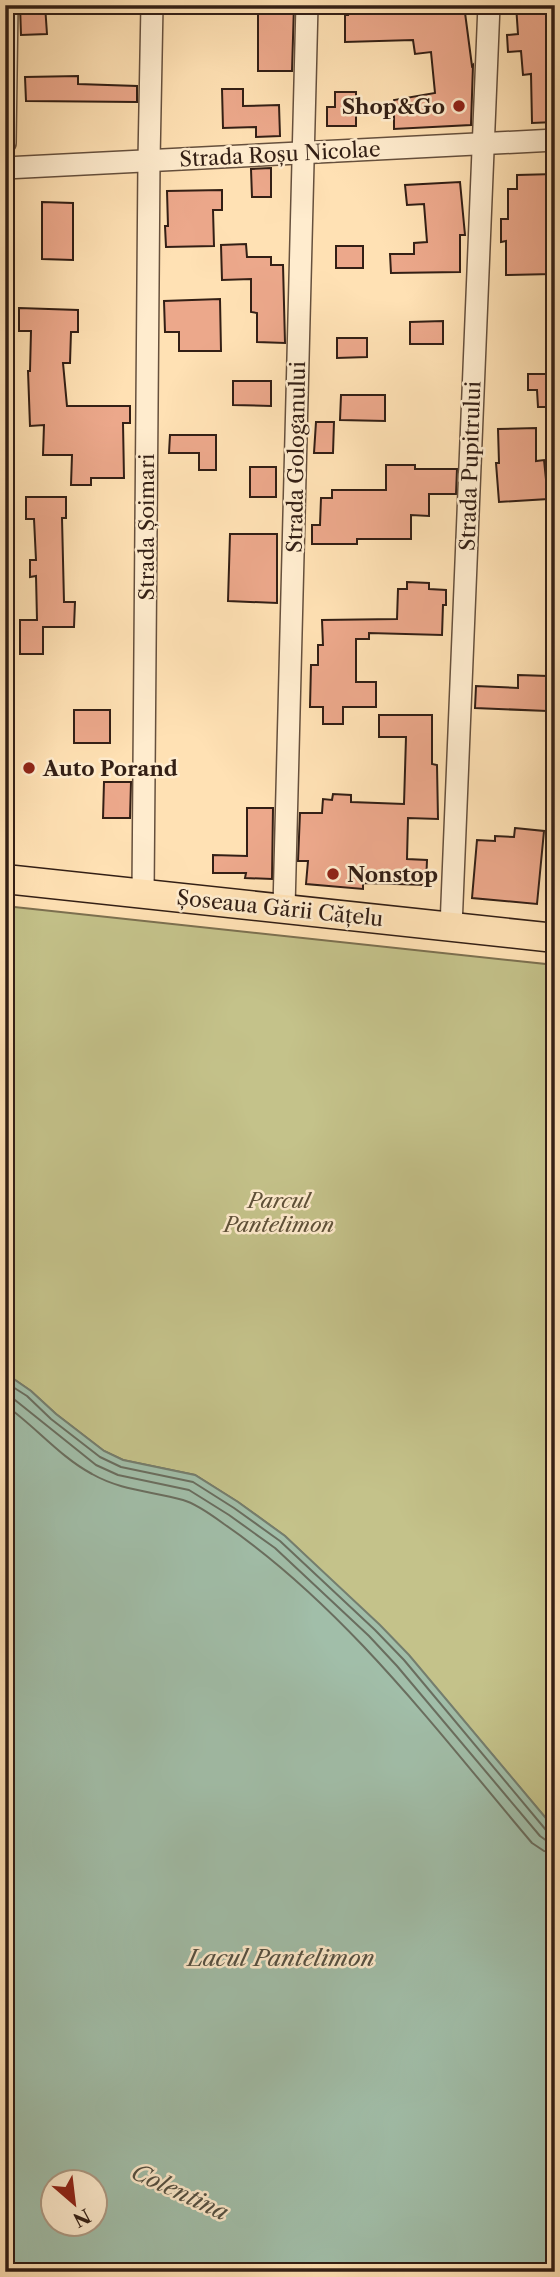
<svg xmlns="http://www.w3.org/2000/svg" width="560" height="2277" viewBox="0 0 560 2277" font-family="'Libre Caslon Text',serif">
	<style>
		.green { fill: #c4c28a; stroke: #7c7050; stroke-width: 2 }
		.water { fill: #a1bea9; stroke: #757e6e; stroke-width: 2; fill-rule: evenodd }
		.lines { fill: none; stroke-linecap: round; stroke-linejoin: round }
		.shore { stroke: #6a6e5f; stroke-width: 2 }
		.building { fill: #eca88b; stroke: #331f15; stroke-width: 2 }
		.minor-casing { stroke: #66503d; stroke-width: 24 }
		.major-casing { stroke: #331f15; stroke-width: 31 }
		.minor { stroke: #ffecce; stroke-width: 21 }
		.major { stroke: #ffe1b4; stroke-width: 28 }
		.poi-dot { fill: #8f2418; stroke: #ffecce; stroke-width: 2.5 }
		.labels { text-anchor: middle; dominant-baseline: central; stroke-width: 5; stroke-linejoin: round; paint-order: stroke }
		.poi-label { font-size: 21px; font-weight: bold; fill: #331f15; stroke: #ffecce; text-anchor: start }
		.street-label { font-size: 21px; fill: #331f15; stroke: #ffecce }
		.park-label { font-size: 21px; font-style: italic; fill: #5e5038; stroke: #ffecce }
		.water-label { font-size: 23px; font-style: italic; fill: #544f41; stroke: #ffecce }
	</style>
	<rect width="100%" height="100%" fill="#ffe1b4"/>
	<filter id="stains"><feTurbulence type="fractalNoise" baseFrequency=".00286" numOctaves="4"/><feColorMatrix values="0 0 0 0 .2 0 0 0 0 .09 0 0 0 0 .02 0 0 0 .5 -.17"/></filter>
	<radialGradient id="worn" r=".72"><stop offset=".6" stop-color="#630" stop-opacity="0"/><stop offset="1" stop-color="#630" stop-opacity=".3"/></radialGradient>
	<!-- green -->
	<polygon class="green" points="5,906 555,965 555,1829 409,1656 285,1536 238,1502 195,1475 123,1460 104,1451 56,1414 31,1391 5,1373"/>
	<!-- water -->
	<path class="water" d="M5,1373l26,18 25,23 48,37 19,9 72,15 43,27 47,34 95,89 29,30 146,174v443h-550zM52,2182h42v42h-42z"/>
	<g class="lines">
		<!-- shore -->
		<g class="shore">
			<polyline points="5,1382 27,1396 51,1419 100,1457 121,1467 193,1482 234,1508 280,1541 375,1630 404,1660 546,1830 555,1833"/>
			<polyline points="5,1392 96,1465 118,1475 189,1490 229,1515 275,1548 369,1636 397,1666 540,1836 547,1841 555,1842"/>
			<path d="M5,1405c30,21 55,52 87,69 30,17 60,17 91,26 14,4 30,16 41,24 122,84 214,208 308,319l12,8 11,1"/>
		</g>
	</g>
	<!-- building -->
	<g class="building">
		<polygon points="20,5 45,5 47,34 21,35"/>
		<polygon points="258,5 294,5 292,71 258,71"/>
		<polygon points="347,5 373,5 374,14 412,12 411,5 464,5 472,66 473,65 471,125 394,129 394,100 435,93 431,52 415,54 413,40 345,42 345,15 348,15"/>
		<polygon points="516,5 555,5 555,122 532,123 531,74 523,75 521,51 508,52 507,35 518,34"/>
		<polygon points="78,76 78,84 137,86 137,102 26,101 25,77"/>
		<polygon points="222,89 243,89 243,106 279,105 280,136 256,137 256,127 223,128"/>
		<polygon points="335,92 356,92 356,126 327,126 327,107 335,107"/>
		<polygon points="271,168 271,197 252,197 251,169"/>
		<polygon points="555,174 552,274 506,275 506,241 501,242 501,219 508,219 508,189 517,189 517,175"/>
		<polygon points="460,182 465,235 460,235 460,272 391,273 390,254 414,254 414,243 427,242 424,204 407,205 405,185"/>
		<polygon points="222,190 222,210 213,210 214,246 166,247 165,226 168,226 167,191"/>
		<polygon points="42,202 73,203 73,260 42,259"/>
		<polygon points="246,244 247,257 271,257 271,265 283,265 285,343 257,342 257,313 251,312 251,279 222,280 221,245"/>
		<rect x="336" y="246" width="27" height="22"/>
		<polygon points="220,299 221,351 179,351 179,332 165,332 164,301"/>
		<polygon points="19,308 78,310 78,332 71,332 70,363 63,363 67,406 130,406 130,423 123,423 124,478 91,478 91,485 71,485 72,455 43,455 44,425 30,426 28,371 30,371 31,331 19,331"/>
		<polygon points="443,321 443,344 410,344 410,322"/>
		<polygon points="337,338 367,338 367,357 337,358"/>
		<polygon points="528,374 555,374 555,407 538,407 537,390 528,390"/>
		<polygon points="233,381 271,381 271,406 233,405"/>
		<polygon points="341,395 385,395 385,421 340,420"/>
		<polygon points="316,422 334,422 333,453 314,453"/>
		<polygon points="536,428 536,461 544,460 548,499 499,502 496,463 499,463 498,429"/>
		<polygon points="170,435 216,435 216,470 199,470 199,453 169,453"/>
		<polygon points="386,465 415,465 415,469 457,469 456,494 429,494 429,516 411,515 411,539 357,539 357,544 312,544 312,525 320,525 321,498 332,498 332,490 386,490"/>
		<rect x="250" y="467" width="26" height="30"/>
		<polygon points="26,497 66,497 66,518 62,518 64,602 75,602 74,627 43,627 43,654 20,654 20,620 37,620 36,576 30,577 30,560 36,560 34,519 26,519"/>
		<polygon points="230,534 277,534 277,603 228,601"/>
		<polygon points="407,582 429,583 429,589 446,590 446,605 443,605 442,635 369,633 369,639 356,639 356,682 376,682 376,707 343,707 343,724 323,724 323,707 310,707 311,665 318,665 318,645 323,645 322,620 397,619 398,589 407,589"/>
		<polygon points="518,675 548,676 547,711 475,708 476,686 518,688"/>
		<rect x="74" y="710" width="36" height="33"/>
		<polygon points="379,715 432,715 432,764 437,765 438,819 408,818 407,859 427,860 426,885 363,883 363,889 306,884 308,861 298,861 300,813 322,813 323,799 332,800 333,794 351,795 351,802 404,804 406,737 379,737"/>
		<polygon points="104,782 131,782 130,818 103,818"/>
		<polygon points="247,808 273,808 272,879 245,878 246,873 213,873 213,855 247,856"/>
		<polygon points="515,828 544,831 537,904 472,898 477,840 495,841 495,836 514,837"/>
	</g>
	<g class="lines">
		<defs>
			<g id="minor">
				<polyline points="5,143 7,5"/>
				<polyline points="5,168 555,140"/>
				<polyline points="143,894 149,160 152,5"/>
				<polyline points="284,908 307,5"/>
				<polyline points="451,927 489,5"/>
			</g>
			<polyline id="major" points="5,879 555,938"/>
		</defs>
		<!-- minor casing -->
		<use href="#minor" class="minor-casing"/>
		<!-- major casing -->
		<use href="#major" class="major-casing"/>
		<!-- minor -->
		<use href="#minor" class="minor"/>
		<!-- major -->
		<use href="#major" class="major"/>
	</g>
	<!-- markers -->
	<g class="poi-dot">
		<circle cx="459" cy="106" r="7"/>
		<circle cx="29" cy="768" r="7"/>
		<circle cx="333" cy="874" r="7"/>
	</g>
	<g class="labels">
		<!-- poi labels -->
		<g class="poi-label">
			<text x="445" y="106" text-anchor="end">Shop&amp;Go</text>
			<text x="43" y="768">Auto Porand</text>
			<text x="347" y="874">Nonstop</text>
		</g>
		<!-- street labels -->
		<g class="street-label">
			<text transform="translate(280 154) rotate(-3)">Strada Roșu Nicolae</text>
			<text transform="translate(296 457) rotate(-89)">Strada Gologanului</text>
			<text transform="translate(470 466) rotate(-88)">Strada Pupitrului</text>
			<text transform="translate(146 527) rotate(-90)">Strada Șoimari</text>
			<text transform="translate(280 908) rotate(6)">Șoseaua Gării Cățelu</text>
		</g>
		<!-- park labels -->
		<g class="park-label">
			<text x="279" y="1200">Parcul<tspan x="279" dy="24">Pantelimon</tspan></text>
		</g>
		<!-- water labels -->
		<g class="water-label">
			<text x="281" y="1958">Lacul Pantelimon</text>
			<text transform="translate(180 2192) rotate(25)">Colentina</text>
		</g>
	</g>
	<!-- margin -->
	<rect width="560" height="2277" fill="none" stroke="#ffe1b4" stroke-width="28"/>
	<rect x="7" y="7" width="546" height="2263" fill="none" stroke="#331f15" stroke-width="3.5"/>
	<rect x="14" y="14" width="532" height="2249" fill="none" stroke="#331f15" stroke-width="2"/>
	<!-- north arrow -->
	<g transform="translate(74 2203) rotate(152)"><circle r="33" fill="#ffecce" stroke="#ad9a84" stroke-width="2"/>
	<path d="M0-5L12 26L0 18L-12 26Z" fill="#8f2418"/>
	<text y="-10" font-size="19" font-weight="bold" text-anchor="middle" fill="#331f15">N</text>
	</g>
	<rect width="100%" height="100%" filter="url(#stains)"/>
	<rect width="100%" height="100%" fill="url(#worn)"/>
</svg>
